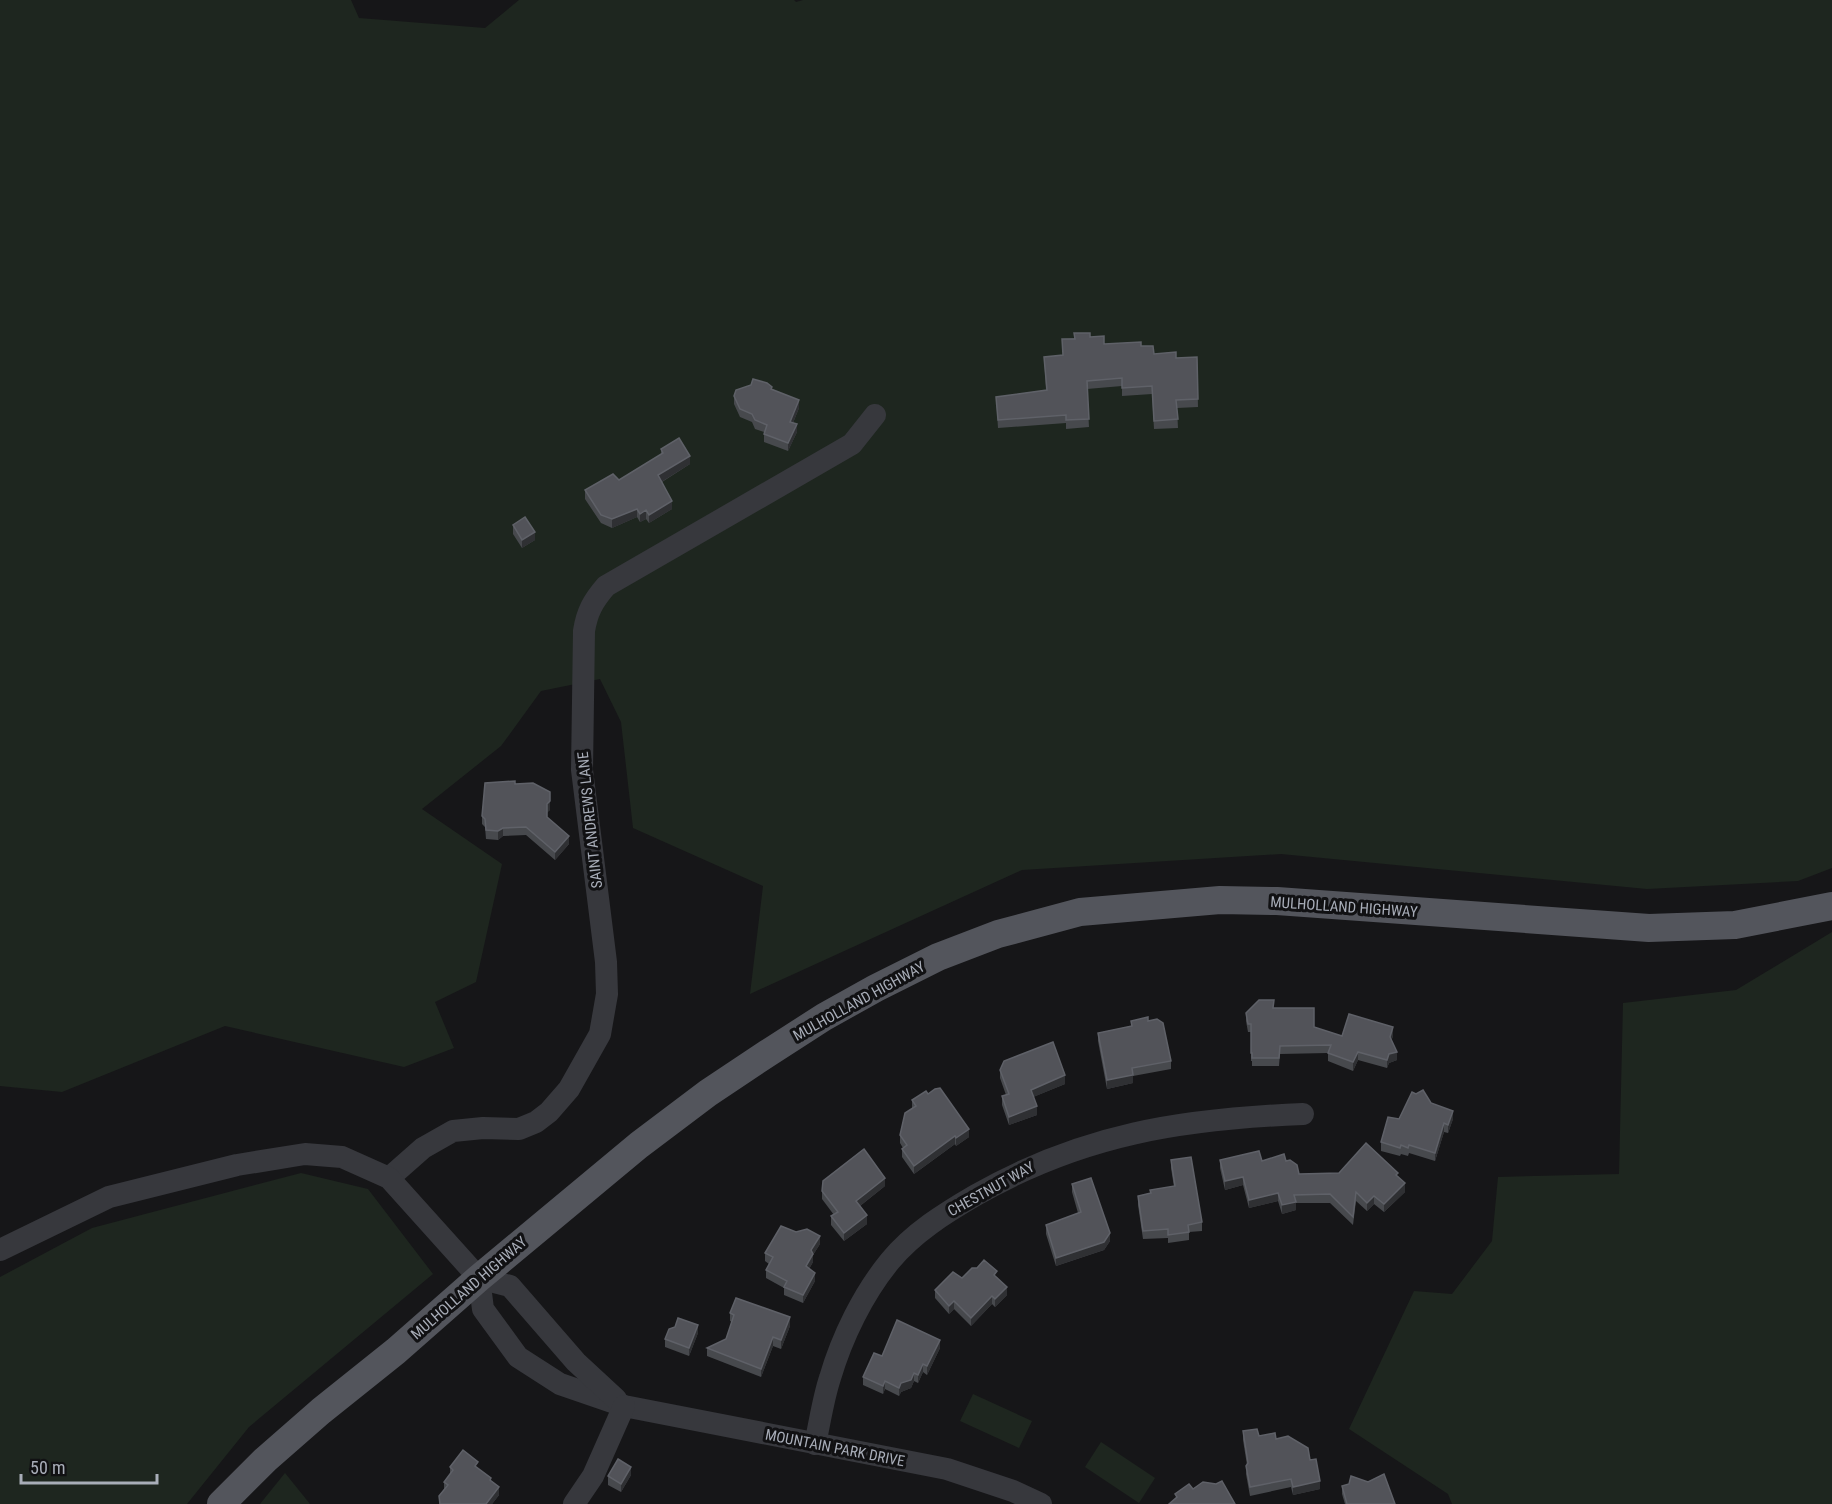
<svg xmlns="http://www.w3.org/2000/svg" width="1832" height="1504" viewBox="0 0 1832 1504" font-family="'Roboto Condensed',sans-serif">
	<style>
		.green { fill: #1e261f }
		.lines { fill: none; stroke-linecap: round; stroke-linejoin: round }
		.minor { stroke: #37383d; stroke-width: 22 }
		.major { stroke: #53555c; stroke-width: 28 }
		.wall { fill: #47494d }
		.shaded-wall { fill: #2f3033 }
		.building { fill: #525359; stroke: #5f6168; stroke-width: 1.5 }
		.labels { text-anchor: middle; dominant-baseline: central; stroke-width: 6; stroke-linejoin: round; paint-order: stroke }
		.street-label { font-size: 15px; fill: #a8adb8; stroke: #111113 }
	</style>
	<rect width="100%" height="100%" fill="#161618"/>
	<!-- green -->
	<g class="green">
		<polygon points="0,0 351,0 359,18 485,28 519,0 794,0 796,2 803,0 1832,0 1832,868 1798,881 1647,889 1281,854 1022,870 750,994 763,886 633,828 621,722 600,679 541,691 501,746 422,809 502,864 476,982 435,1002 454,1048 404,1067 225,1026 62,1092 0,1086"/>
		<polygon points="1832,932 1832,1504 1452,1504 1448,1494 1349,1429 1414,1291 1452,1294 1492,1241 1498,1177 1619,1174 1623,1003 1736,990"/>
		<polygon points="301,1173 368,1189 433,1274 249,1427 187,1504 0,1504 0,1277 92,1228"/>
		<polygon points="973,1394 1032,1421 1019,1448 960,1421"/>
		<polygon points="1101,1442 1155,1478 1139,1503 1085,1467"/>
		<polygon points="285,1473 310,1504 260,1504"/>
	</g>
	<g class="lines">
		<!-- minor -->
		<g class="minor">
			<path d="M389,1178l34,-30 30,-17 30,-3 36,1 17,-7 13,-10 20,-23 31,-55 7,-40 -1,-32 -24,-192 2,-139c3,-19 9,-30 22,-45l246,-142 23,-29"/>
			<polyline points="0,1250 109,1197 237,1165 305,1154 342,1157 389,1178 479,1278"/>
			<polyline points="479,1278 483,1309 518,1357 560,1384 624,1406 947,1469 1013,1491 1041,1504"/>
			<polyline points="479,1278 510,1286 576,1362 616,1399"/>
			<path d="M815,1444c5,-22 8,-45 15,-66 12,-41 33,-84 60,-117 23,-28 55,-48 86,-66 107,-61 206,-76 327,-81"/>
			<polyline points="574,1504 593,1476 624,1406"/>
		</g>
		<!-- major -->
		<polyline class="major" points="221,1504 265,1460 321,1411 396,1351 479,1278 639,1145 708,1093 768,1053 824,1017 876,988 938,957 998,934 1080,912 1220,900 1277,901 1649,928 1735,925 1832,906"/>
	</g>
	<!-- wall -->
	<g class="wall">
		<polygon points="1090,337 1104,344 1141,346 1154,354 1176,358 1197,357 1198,407 1177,408 1178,428 1154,429 1152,394 1122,396 1122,386 1087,389 1089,427 1066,429 1066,423 998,428 996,397 1046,390 1044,357 1063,356 1062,339"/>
		<polygon points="772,389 799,408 793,423 797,432 788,451 764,442 764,432 755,429 752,422 740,417 734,404 734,396"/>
		<polygon points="661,449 690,464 662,482 672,509 649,523 646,519 640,522 637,517 612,528 601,523 585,499 585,490 619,480 661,454"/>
		<polygon points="513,525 535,540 522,548 513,534"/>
		<polygon points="515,784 550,810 547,812 547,817 569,844 555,860 526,835 503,836 498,840 486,839 485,827 482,824 482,816"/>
		<polygon points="1274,1008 1314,1027 1342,1036 1393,1036 1391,1041 1397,1060 1389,1063 1387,1068 1358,1060 1353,1071 1328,1061 1328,1053 1280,1054 1279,1066 1252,1066 1252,1061 1251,1061 1251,1032 1248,1032 1246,1021 1246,1013"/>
		<polygon points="1131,1021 1148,1021 1171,1061 1171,1069 1133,1076 1133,1083 1107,1089 1098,1041 1098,1033 1131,1026"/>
		<polygon points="1000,1070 1065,1084 1033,1097 1037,1115 1009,1125 1002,1105 1002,1096 1006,1095 1000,1078"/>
		<polygon points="928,1094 969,1137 956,1146 955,1144 914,1174 902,1157 902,1149 903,1148 900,1143 900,1135 912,1108 912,1100"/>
		<polygon points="1431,1103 1453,1119 1448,1133 1444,1132 1435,1161 1409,1153 1408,1156 1401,1154 1400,1156 1381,1151 1381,1142 1399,1119"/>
		<polygon points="1171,1160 1202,1222 1202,1231 1189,1232 1189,1240 1168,1243 1168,1238 1143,1239 1138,1205 1138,1196 1174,1187 1171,1168"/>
		<polygon points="1220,1160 1286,1161 1299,1174 1398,1176 1405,1192 1384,1212 1374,1204 1367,1211 1356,1201 1353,1225 1330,1203 1296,1203 1296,1210 1282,1214 1278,1201 1249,1208 1243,1185 1225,1190 1220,1168"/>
		<polygon points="1072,1184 1110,1241 1104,1250 1056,1266 1046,1234 1046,1225 1078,1213 1072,1192"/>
		<polygon points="885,1186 860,1206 867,1224 844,1241 831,1225 831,1216 834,1215 822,1199 822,1191"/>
		<polygon points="820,1244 813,1255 813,1262 809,1269 815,1281 803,1303 784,1295 784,1288 766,1278 766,1270 769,1264 765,1261 765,1253"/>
		<polygon points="997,1277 1007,1295 995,1307 992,1304 971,1326 954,1309 949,1314 935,1298 935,1290"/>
		<polygon points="730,1313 790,1326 781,1349 773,1346 761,1377 707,1356 707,1348 726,1339 732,1322 730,1321"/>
		<polygon points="698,1333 689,1356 665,1347 665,1339"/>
		<polygon points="940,1348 927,1375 923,1372 918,1383 914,1381 911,1388 901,1392 899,1396 885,1389 883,1394 863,1385 863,1377 882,1356"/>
		<polygon points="1243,1431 1259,1436 1276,1439 1310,1460 1320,1489 1293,1495 1291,1487 1250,1496 1246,1474 1247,1465 1243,1440"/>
		<polygon points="450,1467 478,1468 491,1481 499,1495 492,1504 439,1504 444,1490 444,1482 450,1475"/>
		<polygon points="631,1475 621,1492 608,1485 608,1476"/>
		<polygon points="1342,1486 1395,1504 1345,1504 1342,1494"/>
	</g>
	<!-- shaded-wall -->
	<g class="shaded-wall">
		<polygon points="799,400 799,408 790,430 790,422"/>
		<polygon points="797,424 797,432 788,451 788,443"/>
		<polygon points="690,456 690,464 658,484 658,475"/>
		<polygon points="672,501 672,509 649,523 649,515"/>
		<polygon points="637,509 637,517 612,528 612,519"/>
		<polygon points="646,510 646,519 640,522 640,514"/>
		<polygon points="535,532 535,540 522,548 522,540"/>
		<polygon points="550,801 550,810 547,813 547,804"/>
		<polygon points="503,828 503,836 498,840 498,831"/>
		<polygon points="569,836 569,844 555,860 555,852"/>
		<polygon points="1393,1027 1393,1036 1390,1045 1390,1037"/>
		<polygon points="1358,1052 1358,1060 1353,1071 1353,1062"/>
		<polygon points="1397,1052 1397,1060 1389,1063 1387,1068 1387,1060 1389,1054"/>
		<polygon points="1065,1075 1065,1084 1031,1098 1031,1090"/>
		<polygon points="1133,1075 1133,1083 1107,1089 1107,1080"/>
		<polygon points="1037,1106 1037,1115 1009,1125 1009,1117"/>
		<polygon points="1453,1111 1453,1119 1448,1133 1448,1125"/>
		<polygon points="1444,1123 1444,1132 1435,1161 1435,1153"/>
		<polygon points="969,1129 969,1137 956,1146 956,1138"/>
		<polygon points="955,1136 955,1144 914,1174 914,1166"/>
		<polygon points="1243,1177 1243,1185 1225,1190 1225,1181"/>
		<polygon points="885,1178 885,1186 856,1209 856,1201"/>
		<polygon points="1405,1183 1405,1192 1384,1212 1384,1204"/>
		<polygon points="1278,1193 1278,1201 1249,1208 1249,1200"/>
		<polygon points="1374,1196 1374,1204 1367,1211 1367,1203"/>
		<polygon points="1296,1202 1296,1210 1282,1214 1282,1205"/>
		<polygon points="867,1215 867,1224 844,1241 844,1233"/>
		<polygon points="1110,1233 1110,1241 1104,1250 1056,1266 1056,1258"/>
		<polygon points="820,1236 820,1244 813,1255 813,1262 806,1274 806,1266 811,1250"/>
		<polygon points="815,1273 815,1281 803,1303 803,1295"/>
		<polygon points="1007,1287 1007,1295 995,1307 995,1299"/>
		<polygon points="992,1296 992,1304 971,1326 971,1318"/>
		<polygon points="954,1301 954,1309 949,1314 949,1306"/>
		<polygon points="790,1317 790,1326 781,1349 781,1340"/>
		<polygon points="698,1325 698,1333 689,1356 689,1348"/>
		<polygon points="773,1337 773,1346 761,1377 761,1369"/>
		<polygon points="940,1340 940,1348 927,1375 927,1366"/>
		<polygon points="923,1364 923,1372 918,1383 918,1375"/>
		<polygon points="914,1373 914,1381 911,1388 901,1392 899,1396 899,1388 901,1383"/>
		<polygon points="885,1381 885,1389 883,1394 883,1386"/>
		<polygon points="631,1467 631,1475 621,1492 621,1484"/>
		<polygon points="1320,1481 1320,1489 1293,1495 1293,1487"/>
		<polygon points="499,1487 499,1495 492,1504 486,1504"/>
	</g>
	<!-- building -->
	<g class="building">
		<polygon points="1074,333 1090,333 1090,337 1104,336 1104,344 1141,342 1141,346 1153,346 1154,354 1176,352 1176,358 1197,357 1198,399 1176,400 1178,419 1154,421 1152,386 1122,388 1122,378 1087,381 1089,419 1066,420 1066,415 998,420 996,397 1047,390 1044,357 1063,355 1062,339 1075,339"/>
		<polygon points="753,379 767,383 772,387 771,389 799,400 790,422 797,424 788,443 764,434 767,425 755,420 752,414 740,409 734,396 736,390 751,385"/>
		<polygon points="679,438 690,456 658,475 672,501 649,515 646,510 640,514 637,509 612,519 601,515 585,490 613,474 619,480 663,453 661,449"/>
		<polygon points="525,517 535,532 522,540 513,525"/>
		<polygon points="515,781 515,784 533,783 550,792 550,801 547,804 547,817 569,836 555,852 526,827 503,828 498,831 486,830 485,819 482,816 485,783"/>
		<polygon points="1259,1000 1274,1000 1273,1008 1314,1008 1314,1027 1342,1036 1349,1014 1393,1027 1390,1037 1397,1052 1389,1054 1387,1060 1358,1052 1353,1062 1328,1053 1331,1045 1280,1046 1279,1058 1252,1058 1252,1053 1251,1053 1251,1024 1248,1024 1246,1013"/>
		<polygon points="1148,1017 1148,1021 1157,1019 1163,1023 1171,1061 1132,1068 1133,1075 1107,1080 1098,1033 1132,1026 1131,1021"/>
		<polygon points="1053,1042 1065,1075 1031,1090 1037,1106 1009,1117 1002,1096 1009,1094 1000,1070 1004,1061"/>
		<polygon points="940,1088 969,1129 956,1138 955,1136 914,1166 902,1149 907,1145 900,1135 905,1113 916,1106 912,1100 926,1091 928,1094 935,1089"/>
		<polygon points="1423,1090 1431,1103 1453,1111 1448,1125 1444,1123 1435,1153 1409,1145 1408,1148 1401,1145 1400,1148 1381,1142 1388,1117 1399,1119 1412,1092 1416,1094"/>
		<polygon points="1366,1143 1398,1173 1396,1175 1405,1183 1384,1204 1374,1196 1367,1203 1356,1192 1353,1217 1330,1194 1294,1195 1296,1202 1282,1205 1278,1193 1249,1200 1243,1177 1225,1181 1220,1160 1259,1151 1262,1161 1284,1154 1286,1161 1290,1160 1297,1165 1299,1174 1339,1173"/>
		<polygon points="864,1149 885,1178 856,1201 867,1215 844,1233 831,1216 838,1212 822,1191 823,1181"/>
		<polygon points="1191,1157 1202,1222 1188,1225 1189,1232 1168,1235 1168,1229 1143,1231 1138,1196 1151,1193 1150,1190 1175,1186 1171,1160"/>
		<polygon points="1091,1178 1110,1233 1104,1242 1056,1258 1046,1225 1081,1212 1072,1184"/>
		<polygon points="781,1226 796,1232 807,1229 820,1236 811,1250 813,1254 806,1266 815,1273 803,1295 784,1287 787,1281 766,1270 773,1257 765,1253"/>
		<polygon points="984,1260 997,1271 994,1275 1007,1287 995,1299 992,1296 971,1318 954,1301 949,1306 935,1290 953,1272 962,1278 972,1268 977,1268"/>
		<polygon points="736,1298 790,1317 781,1340 773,1337 761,1369 707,1348 726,1339 734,1315 730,1313"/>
		<polygon points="678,1318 698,1325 689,1348 665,1339 669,1329 675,1327"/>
		<polygon points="897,1320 940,1340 927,1366 923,1364 918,1375 914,1373 911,1380 901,1383 899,1388 885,1381 883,1386 863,1377 874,1353 882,1356"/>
		<polygon points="1257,1429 1259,1436 1275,1433 1276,1439 1288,1436 1308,1448 1310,1460 1316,1459 1320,1481 1293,1487 1291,1479 1250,1487 1246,1466 1248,1463 1243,1431"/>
		<polygon points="463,1450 478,1462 475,1466 491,1478 490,1480 499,1487 486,1504 440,1504 439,1496 448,1485 444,1482 453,1470 450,1467"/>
		<polygon points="618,1459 631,1467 621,1484 608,1476"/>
		<polygon points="1384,1474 1395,1504 1347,1504 1342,1486 1349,1484 1351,1476 1368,1482"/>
		<polygon points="1222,1481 1235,1504 1169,1504 1177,1497 1175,1494 1189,1484 1193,1489 1203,1482 1216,1484"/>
	</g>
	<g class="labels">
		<!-- street labels -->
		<g class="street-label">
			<text transform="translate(590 820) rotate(-96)">SAINT ANDREWS LANE</text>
			<text transform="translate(1344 907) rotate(4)">MULHOLLAND HIGHWAY</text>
			<text transform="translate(859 1001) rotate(-29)">MULHOLLAND HIGHWAY</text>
			<text transform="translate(991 1189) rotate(-29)">CHESTNUT WAY</text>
			<text transform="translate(469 1288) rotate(-41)">MULHOLLAND HIGHWAY</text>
			<text transform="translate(835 1448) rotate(11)">MOUNTAIN PARK DRIVE</text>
		</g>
	</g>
	<!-- scale -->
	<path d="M21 1474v9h136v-9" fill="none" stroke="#a8adb8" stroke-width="3"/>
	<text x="30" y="1474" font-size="18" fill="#a8adb8" stroke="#111113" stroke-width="4.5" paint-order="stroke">50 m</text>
</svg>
